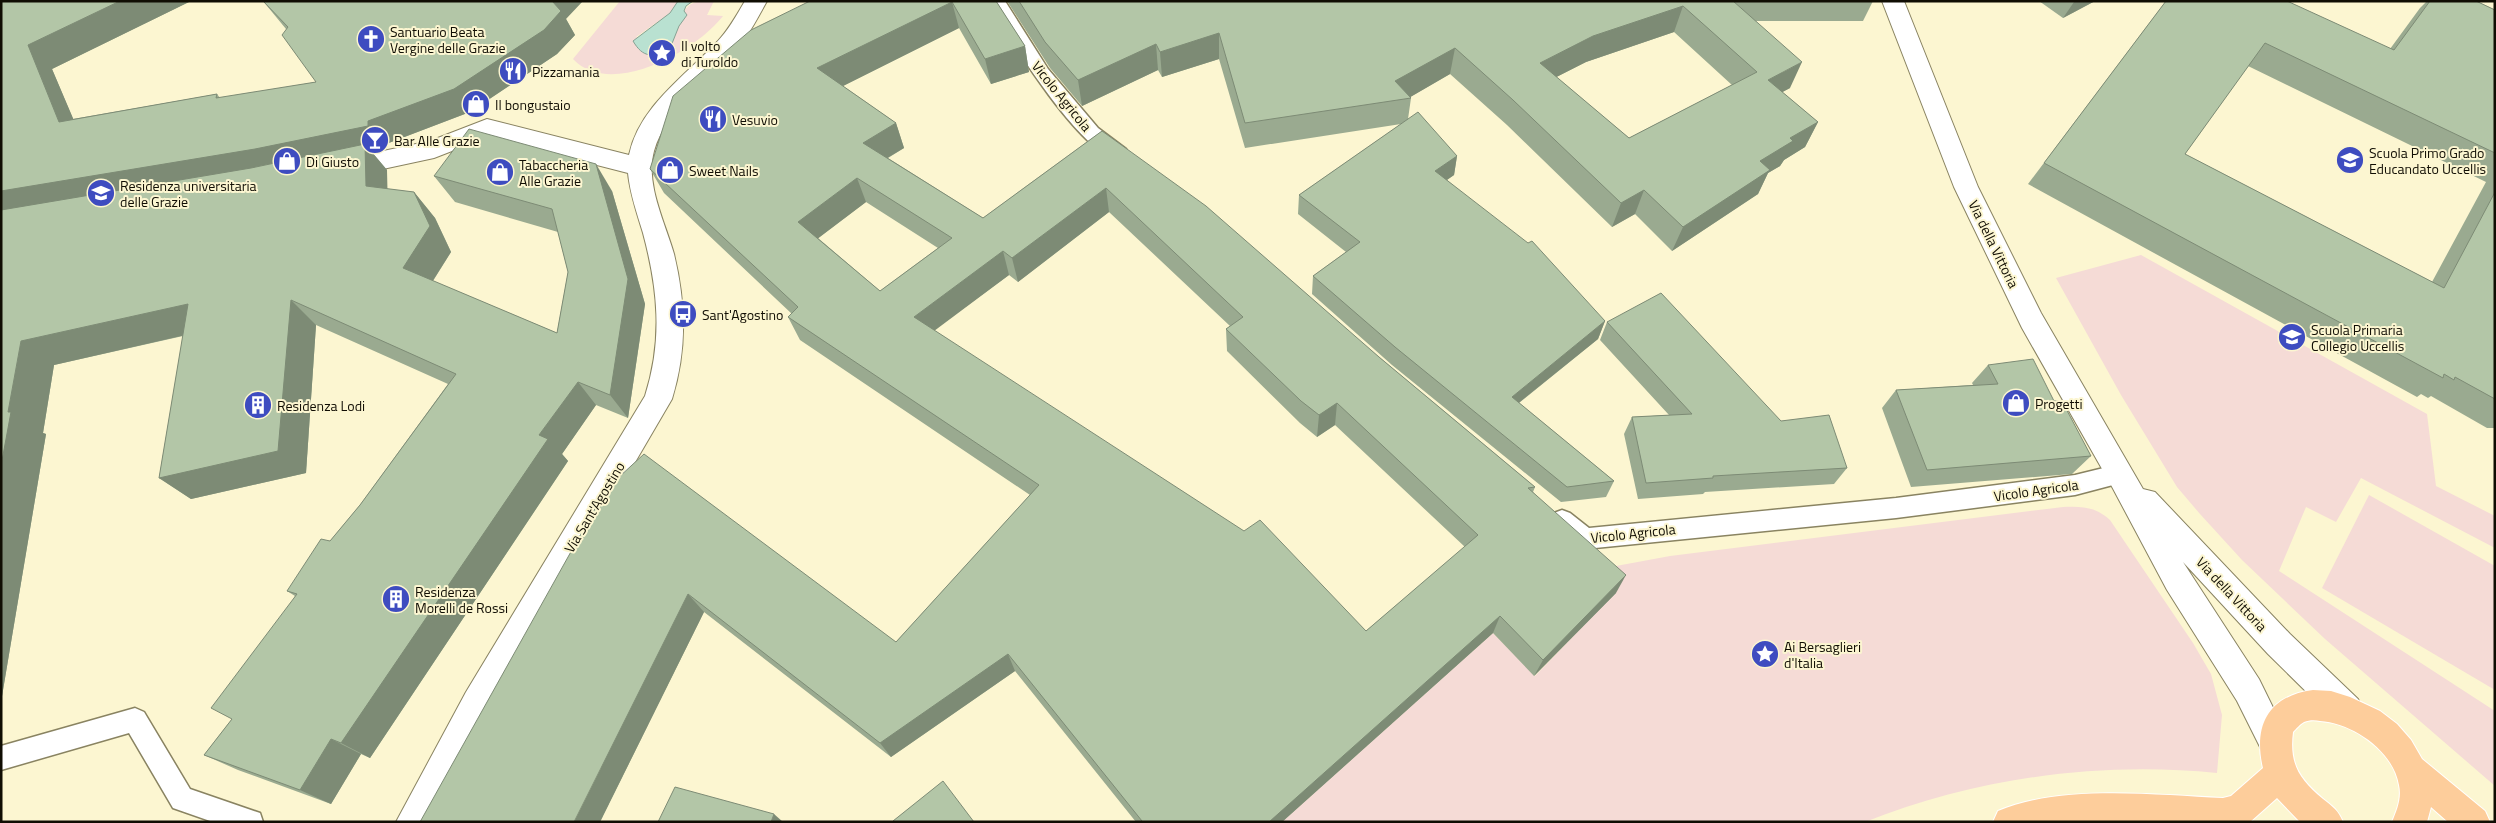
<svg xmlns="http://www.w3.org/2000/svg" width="2496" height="823" viewBox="0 0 2496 823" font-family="'Titillium Web',sans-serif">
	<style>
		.green { fill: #f5dbd6 }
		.water { fill: #b9e1d1; stroke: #86a193 }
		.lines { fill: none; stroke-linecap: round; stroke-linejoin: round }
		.service-casing { stroke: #898361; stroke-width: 3 }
		.minor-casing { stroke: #898361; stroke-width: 2 }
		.tertiary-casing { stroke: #898361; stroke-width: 2 }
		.primary-casing { stroke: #fff; stroke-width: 2 }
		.service { fill: #fff; fill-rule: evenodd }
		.minor { fill: #fff; fill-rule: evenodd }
		.tertiary { fill: #fff; fill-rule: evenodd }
		.primary { fill: #fdcd9b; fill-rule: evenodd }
		.wall { fill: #9aaa90; fill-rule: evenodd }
		.shaded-wall { fill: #7d8b75 }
		.building { fill: #b3c6a7; stroke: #7d8b75; fill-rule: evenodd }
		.labels { text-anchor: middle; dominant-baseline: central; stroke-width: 4; stroke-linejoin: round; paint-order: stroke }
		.poi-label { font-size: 14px; fill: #100d03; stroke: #fcf6d1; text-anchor: start }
		.street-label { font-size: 14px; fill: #100d03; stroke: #fcf6d1 }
	</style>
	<rect width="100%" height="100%" fill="#fcf6d1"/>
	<!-- green -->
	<g class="green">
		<path d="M620,1h58l-8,12 -34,24 33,14 10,-25 7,-11 -2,-3c6,-12 17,-11 30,-11l-7,14 16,1c-27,35 -112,83 -150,43z"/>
		<polygon points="2141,255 2427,414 2436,486 2495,516 2495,548 2361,478 2336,522 2306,507 2279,571 2495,711 2495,786 2325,639 2242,560 2200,514 2177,487 2121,395 2056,278"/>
		<polygon points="2369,495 2495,566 2495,690 2322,588"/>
		<path d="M2063,507c19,-1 33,0 47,13l83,123 18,31 11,41 -5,58c-118,-12 -241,5 -352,49h-583l211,-189 42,43 80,-83 -14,-13 15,-14 54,-10z"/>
	</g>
	<!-- water -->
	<path class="water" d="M678,1h15l-7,5 -2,5 3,4 -8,11 -10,25c-17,6 -26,7 -36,-10l37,-28z"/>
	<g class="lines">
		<defs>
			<g id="service">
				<path d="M987,1h18l43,68 50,59 28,21 2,5 -2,5c-37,12 -121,-128 -139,-158z"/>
				<path d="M2120,464l8,3 3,7 -3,7 -53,14 -179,23 -311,31c-13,-5 -28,-16 -34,-29l3,-7 8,-3 8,3 19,15 307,-30 179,-23z"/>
				<polygon points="135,708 144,712 190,789 260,813 263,822 213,822 173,808 129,733 1,770 1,746"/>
			</g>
			<path id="minor" d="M745,1h22c-10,18 -19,36 -33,51 -27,32 -68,57 -80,99 -9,33 11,71 20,103 12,50 13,96 -2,145l-184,315 -58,108h-34l70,-130 179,-296c18,-56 13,-107 -2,-163 -6,-20 -13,-39 -15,-60l-140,-36 -54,21 -93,20 -9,-2 -3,-7 3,-7 9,-2 89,-19 57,-22 142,36c10,-48 55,-78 87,-112 12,-12 20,-27 29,-42z"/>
			<polygon id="tertiary" points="1882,1 1904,1 1978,187 2041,313 2143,489 2155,492 2290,634 2358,699 2363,710 2358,721 2347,725 2336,721 2268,654 2183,562 2259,679 2290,742 2285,753 2274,758 2263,753 2237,701 2167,590 2110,483 2022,328 1954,187"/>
			<path id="primary" d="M2313,690l18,1 19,6 30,14 17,13 14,16 11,19 63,52 5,11h-42l-17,-15 -4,15h-35c5,-12 10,-24 7,-37 -6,-35 -47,-62 -79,-64 -5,-1 -11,-1 -16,1 -4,2 -8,7 -11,10 -4,32 6,47 30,67 10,8 15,11 20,23h-43l-23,-24 -27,24h-257l5,-11c63,-27 157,-16 225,-13l8,-2 32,-28c-10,-42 5,-72 50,-78z"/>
		</defs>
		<!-- service casing -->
		<use href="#service" class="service-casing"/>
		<!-- minor casing -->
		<use href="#minor" class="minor-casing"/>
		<!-- tertiary casing -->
		<use href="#tertiary" class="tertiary-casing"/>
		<!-- primary casing -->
		<use href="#primary" class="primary-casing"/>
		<!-- service -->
		<use href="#service" class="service"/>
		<!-- minor -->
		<use href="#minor" class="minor"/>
		<!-- tertiary -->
		<use href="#tertiary" class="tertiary"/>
		<!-- primary -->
		<use href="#primary" class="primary"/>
	</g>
	<!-- wall -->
	<g class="wall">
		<polygon points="1,1 191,1 52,69 73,119 217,94 220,98 316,82 286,29 263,1 566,19 575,35 557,54 470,112 386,144 386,148 371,151 387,170 387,189 414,192 435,218 451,252 433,281 557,333 568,272 558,232 455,202 434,176 612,191 645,304 628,418 596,405 562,454 568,461 370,758 361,754 331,804 238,770 204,755 232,719 295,596 287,591 330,541 360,505 448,384 316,325 306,473 191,499 159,478 183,336 54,365 43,433 46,434 1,702"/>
		<path d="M810,1h186l29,45 4,26 -38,12 -32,-56 -116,58 53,37 8,25 -16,10 95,60 119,-87 277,226 156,130 -2,5 83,101 -82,83 -41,-43 -211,189h-146l-121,-151 -124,86 -187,-145 -104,210 6,-333 290,153 134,-147 -230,-155 -12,-23 4,-3 -128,-121 -14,-24zM866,202l72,46 -58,43 -62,-53zM1109,212l121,114 -4,3 1,22 73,72 17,14 18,-12 130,122 -99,84 -432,-301 75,-55 9,7z"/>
		<path d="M1007,1h866l-10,20h-107l34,67 -8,4 36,30 -13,25 -21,13 -4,6 -12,7 -10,21 -86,57 -37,-37 -23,13 -105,-102 -57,-51 -40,23 1,1 -3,21 49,37 -3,19 -7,5 158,141 -7,18 -79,64 95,78 -8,16 -45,5 -169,-137 -80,-71 1,-18 33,-24 -48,-38 1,-19 102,-71 -156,24 -26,-89 -57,18 -4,-7 -76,36 -32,-38zM1674,32l58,53 -103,53 -73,-61 30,-15z"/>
		<polygon points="2039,1 2095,1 2063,18"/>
		<path d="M2166,1l224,48 30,-41 7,-7h49l19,9v418h-8l-56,-32 -3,2 -7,-4 -4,3 -389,-213zM2248,66l238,116 -54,100 -247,-128z"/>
		<polygon points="1607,322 1781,421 1847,468 1834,484 1705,492 1703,494 1638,499 1624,434 1632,417 1669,415 1600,340"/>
		<polygon points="1988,365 2054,401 2091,456 2072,474 1911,487 1882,408 1896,390 1973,385 1972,383"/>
	</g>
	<!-- shaded-wall -->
	<g class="shaded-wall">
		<polygon points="120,1 191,1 52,69 84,144 59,122 28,45"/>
		<polygon points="551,1 583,1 566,19 575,35 557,54 470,112 386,144 386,148 371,151 387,170 388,213 1,213 1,191 368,121"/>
		<polygon points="2075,1 2095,1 2063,18 2074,2"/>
		<polygon points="952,2 959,28 827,94 817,68"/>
		<polygon points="1683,6 1674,32 1586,62 1533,89 1540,63 1593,36"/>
		<polygon points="1219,33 1219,59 1162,77 1160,52"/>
		<polygon points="1156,44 1158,70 1082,106 1078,80"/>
		<polygon points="1025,46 1029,72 991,84 985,59"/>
		<polygon points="1455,48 1450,74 1407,99 1395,81"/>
		<polygon points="1802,62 1790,88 1757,106 1768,80"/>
		<polygon points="1818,122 1805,147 1784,160 1780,166 1768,173 1758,194 1672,251 1683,227 1760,161 1790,138"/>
		<polygon points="896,123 904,148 872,167 863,143"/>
		<polygon points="1457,156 1454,175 1432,190 1435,171"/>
		<polygon points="596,164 612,191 645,304 628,418 610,395"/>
		<polygon points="857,178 866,202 808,246 798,222"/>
		<polygon points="1106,188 1109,212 1018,282 1012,258"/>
		<polygon points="1644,190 1635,214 1612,227 1621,203"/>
		<polygon points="414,192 435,218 451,252 425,293 403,268"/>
		<polygon points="1003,251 1009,275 922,340 914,317"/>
		<polygon points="291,300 316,325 306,473 191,499 159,478"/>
		<polygon points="188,304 216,328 54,365 43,433 46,434 1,702 1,466 8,412 21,341"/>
		<polygon points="1605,321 1598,339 1506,413 1512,397"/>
		<polygon points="578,382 596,405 562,454 568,461 370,758 341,743 539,435"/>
		<polygon points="1337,403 1335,425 1317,437 1319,415"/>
		<polygon points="1626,575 1616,593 1534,676 1543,660"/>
		<polygon points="688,594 704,612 600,822 574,822"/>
		<polygon points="1500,616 1493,633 1282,822 1269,822"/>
		<polygon points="1008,654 1015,671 891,757 880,743"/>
		<polygon points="331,739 361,754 331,804 300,790"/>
		<polygon points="774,814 783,822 771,822"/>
	</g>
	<!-- building -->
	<g class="building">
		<polygon points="1,1 120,1 28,45 59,122 217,94 216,98 316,82 282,35 288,27 263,1 552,1 561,11 544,30 454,89 368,121 368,126 255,149 1,191"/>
		<path d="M810,1h186l29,45 -40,13 -33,-57 -135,66 79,55 -33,20 120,75 119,-87 104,75 173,151 156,130 -7,1 98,87 -83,85 -43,-44 -231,206h-128l1,-1 -134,-167 -128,89 -192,-149 -114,228h-154l186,-333 38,-35 252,188 143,-157 -251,-168 10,-10 -148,-138 23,-73 78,-66zM857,178l95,60 -72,53 -82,-69zM1106,188l137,129 -17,12 75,72 18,14 18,-12 141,132 -112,96 -106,-111 -16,11 -330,-214 89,-66 9,7z"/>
		<path d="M1019,1h714l69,61 -34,18 50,42 -28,16 3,3 -33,20 10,9 -87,57 -39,-37 -23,13 -108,-103 -58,-52 -60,33 16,17 -166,25 -26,-90 -59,19 -4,-8 -78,36 -33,-38zM1683,6l74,66 -128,66 -89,-75 53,-27z"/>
		<polygon points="2166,1 2287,1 2394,50 2430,1 2476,1 2495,10 2495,153 2265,43 2185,154 2444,288 2495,192 2495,399 2455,377 2454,380 2444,374 2443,378 2044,163"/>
		<polygon points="1418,112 1457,156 1435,171 1528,243 1532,241 1605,321 1512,397 1614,481 1567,487 1395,347 1313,276 1360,242 1299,195"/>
		<polygon points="469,129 596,164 628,279 610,395 578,382 539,435 548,439 341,743 331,739 300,790 204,755 232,719 211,708 297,594 287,591 321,539 330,541 360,505 456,374 291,300 278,451 159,478 188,304 21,341 8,412 11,412 1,466 1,210 251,168 365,144 366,186 414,192 430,226 403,268 557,333 568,272 552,209 434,176"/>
		<polygon points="1661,293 1781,421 1829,415 1847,468 1713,476 1713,478 1646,483 1632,417 1692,414 1607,322"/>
		<polygon points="2033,359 2054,401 2062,401 2091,456 1927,470 1896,390 1998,384 1988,365"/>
		<polygon points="943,781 974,822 894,822 893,821"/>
		<polygon points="675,787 774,814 771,822 658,822"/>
	</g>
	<!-- icons -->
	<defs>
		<symbol id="church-disc" viewBox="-11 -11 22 22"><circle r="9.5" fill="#3e4cc0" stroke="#fcf6d1"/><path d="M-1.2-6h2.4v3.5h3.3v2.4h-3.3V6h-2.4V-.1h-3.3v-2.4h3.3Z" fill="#fff"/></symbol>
		<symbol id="sight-disc" viewBox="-11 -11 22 22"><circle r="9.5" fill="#3e4cc0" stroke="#fcf6d1"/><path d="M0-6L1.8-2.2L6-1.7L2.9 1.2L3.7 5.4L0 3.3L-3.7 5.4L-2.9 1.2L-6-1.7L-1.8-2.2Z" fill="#fff"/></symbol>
		<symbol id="restaurant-disc" viewBox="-11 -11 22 22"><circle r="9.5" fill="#3e4cc0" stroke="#fcf6d1"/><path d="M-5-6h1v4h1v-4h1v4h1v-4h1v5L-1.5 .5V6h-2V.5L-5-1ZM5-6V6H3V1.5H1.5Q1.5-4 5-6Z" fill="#fff"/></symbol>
		<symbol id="shop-disc" viewBox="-11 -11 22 22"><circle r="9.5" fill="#3e4cc0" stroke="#fcf6d1"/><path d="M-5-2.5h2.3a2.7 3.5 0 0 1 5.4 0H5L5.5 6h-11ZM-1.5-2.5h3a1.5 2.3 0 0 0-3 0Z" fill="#fff"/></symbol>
		<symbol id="bar-disc" viewBox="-11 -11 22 22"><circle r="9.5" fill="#3e4cc0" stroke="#fcf6d1"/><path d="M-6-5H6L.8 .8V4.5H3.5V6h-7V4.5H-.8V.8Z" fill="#fff"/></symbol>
		<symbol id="school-disc" viewBox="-11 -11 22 22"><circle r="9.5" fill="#3e4cc0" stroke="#fcf6d1"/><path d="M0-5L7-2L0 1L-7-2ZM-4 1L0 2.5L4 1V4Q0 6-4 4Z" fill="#fff"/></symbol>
		<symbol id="university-disc" viewBox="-11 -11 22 22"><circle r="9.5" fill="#3e4cc0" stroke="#fcf6d1"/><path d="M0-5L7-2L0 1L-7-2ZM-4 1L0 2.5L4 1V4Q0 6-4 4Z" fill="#fff"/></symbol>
		<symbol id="bus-disc" viewBox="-11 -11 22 22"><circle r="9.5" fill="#3e4cc0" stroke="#fcf6d1"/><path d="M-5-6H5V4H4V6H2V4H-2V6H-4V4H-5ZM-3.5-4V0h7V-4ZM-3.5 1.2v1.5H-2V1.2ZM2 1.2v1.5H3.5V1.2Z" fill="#fff"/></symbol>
		<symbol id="building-disc" viewBox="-11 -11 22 22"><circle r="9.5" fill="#3e4cc0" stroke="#fcf6d1"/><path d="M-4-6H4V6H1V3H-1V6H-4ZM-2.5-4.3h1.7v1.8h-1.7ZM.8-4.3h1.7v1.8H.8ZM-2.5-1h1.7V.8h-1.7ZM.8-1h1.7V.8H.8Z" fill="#fff"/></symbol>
	</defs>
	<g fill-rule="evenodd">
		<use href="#church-disc" x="355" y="23" width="32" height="32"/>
		<use href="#sight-disc" x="646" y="37" width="32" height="32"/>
		<use href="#restaurant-disc" x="497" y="55" width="32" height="32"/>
		<use href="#shop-disc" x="460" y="88" width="32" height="32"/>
		<use href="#restaurant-disc" x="697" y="103" width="32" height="32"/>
		<use href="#bar-disc" x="359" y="124" width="32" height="32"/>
		<use href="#school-disc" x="2334" y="144" width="32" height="32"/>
		<use href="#shop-disc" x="271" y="145" width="32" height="32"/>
		<use href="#shop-disc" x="654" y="154" width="32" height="32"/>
		<use href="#shop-disc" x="484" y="156" width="32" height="32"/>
		<use href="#university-disc" x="85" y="177" width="32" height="32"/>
		<use href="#bus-disc" x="667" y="298" width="32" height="32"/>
		<use href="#school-disc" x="2276" y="321" width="32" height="32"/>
		<use href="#shop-disc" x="2000" y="387" width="32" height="32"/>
		<use href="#building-disc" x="242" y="389" width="32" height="32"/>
		<use href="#building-disc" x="380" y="583" width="32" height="32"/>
		<use href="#sight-disc" x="1749" y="638" width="32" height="32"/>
	</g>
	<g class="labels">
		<!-- poi labels -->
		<g class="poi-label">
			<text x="390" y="31">Santuario Beata<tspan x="390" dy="16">Vergine delle Grazie</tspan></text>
			<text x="681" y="45">Il volto<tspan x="681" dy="16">di Turoldo</tspan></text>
			<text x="532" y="71">Pizzamania</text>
			<text x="495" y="104">Il bongustaio</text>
			<text x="732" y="119">Vesuvio</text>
			<text x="394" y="140">Bar Alle Grazie</text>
			<text x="2369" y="152">Scuola Primo Grado<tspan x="2369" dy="16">Educandato Uccellis</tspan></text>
			<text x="306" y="161">Di Giusto</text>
			<text x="519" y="164">Tabaccheria<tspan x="519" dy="16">Alle Grazie</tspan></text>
			<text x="689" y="170">Sweet Nails</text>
			<text x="120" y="185">Residenza universitaria<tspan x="120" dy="16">delle Grazie</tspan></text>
			<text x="702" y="314">Sant'Agostino</text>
			<text x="2311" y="329">Scuola Primaria<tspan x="2311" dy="16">Collegio Uccellis</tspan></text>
			<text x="2035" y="403">Progetti</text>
			<text x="277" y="405">Residenza Lodi</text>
			<text x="415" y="591">Residenza<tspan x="415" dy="16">Morelli de Rossi</tspan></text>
			<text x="1784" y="646">Ai Bersaglieri<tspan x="1784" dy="16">d'Italia</tspan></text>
		</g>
		<!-- street labels -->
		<g class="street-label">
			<text transform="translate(1062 96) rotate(51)">Vicolo Agricola</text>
			<text transform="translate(1994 244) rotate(64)">Via della Vittoria</text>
			<text transform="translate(2036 490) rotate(-8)">Vicolo Agricola</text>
			<text transform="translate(594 507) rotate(-59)">Via Sant'Agostino</text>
			<text transform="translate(1633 533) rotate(-6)">Vicolo Agricola</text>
			<text transform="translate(2232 594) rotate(47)">Via della Vittoria</text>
		</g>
	</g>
	<!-- border -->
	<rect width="2496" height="823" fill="none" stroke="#100d03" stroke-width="5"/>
</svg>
